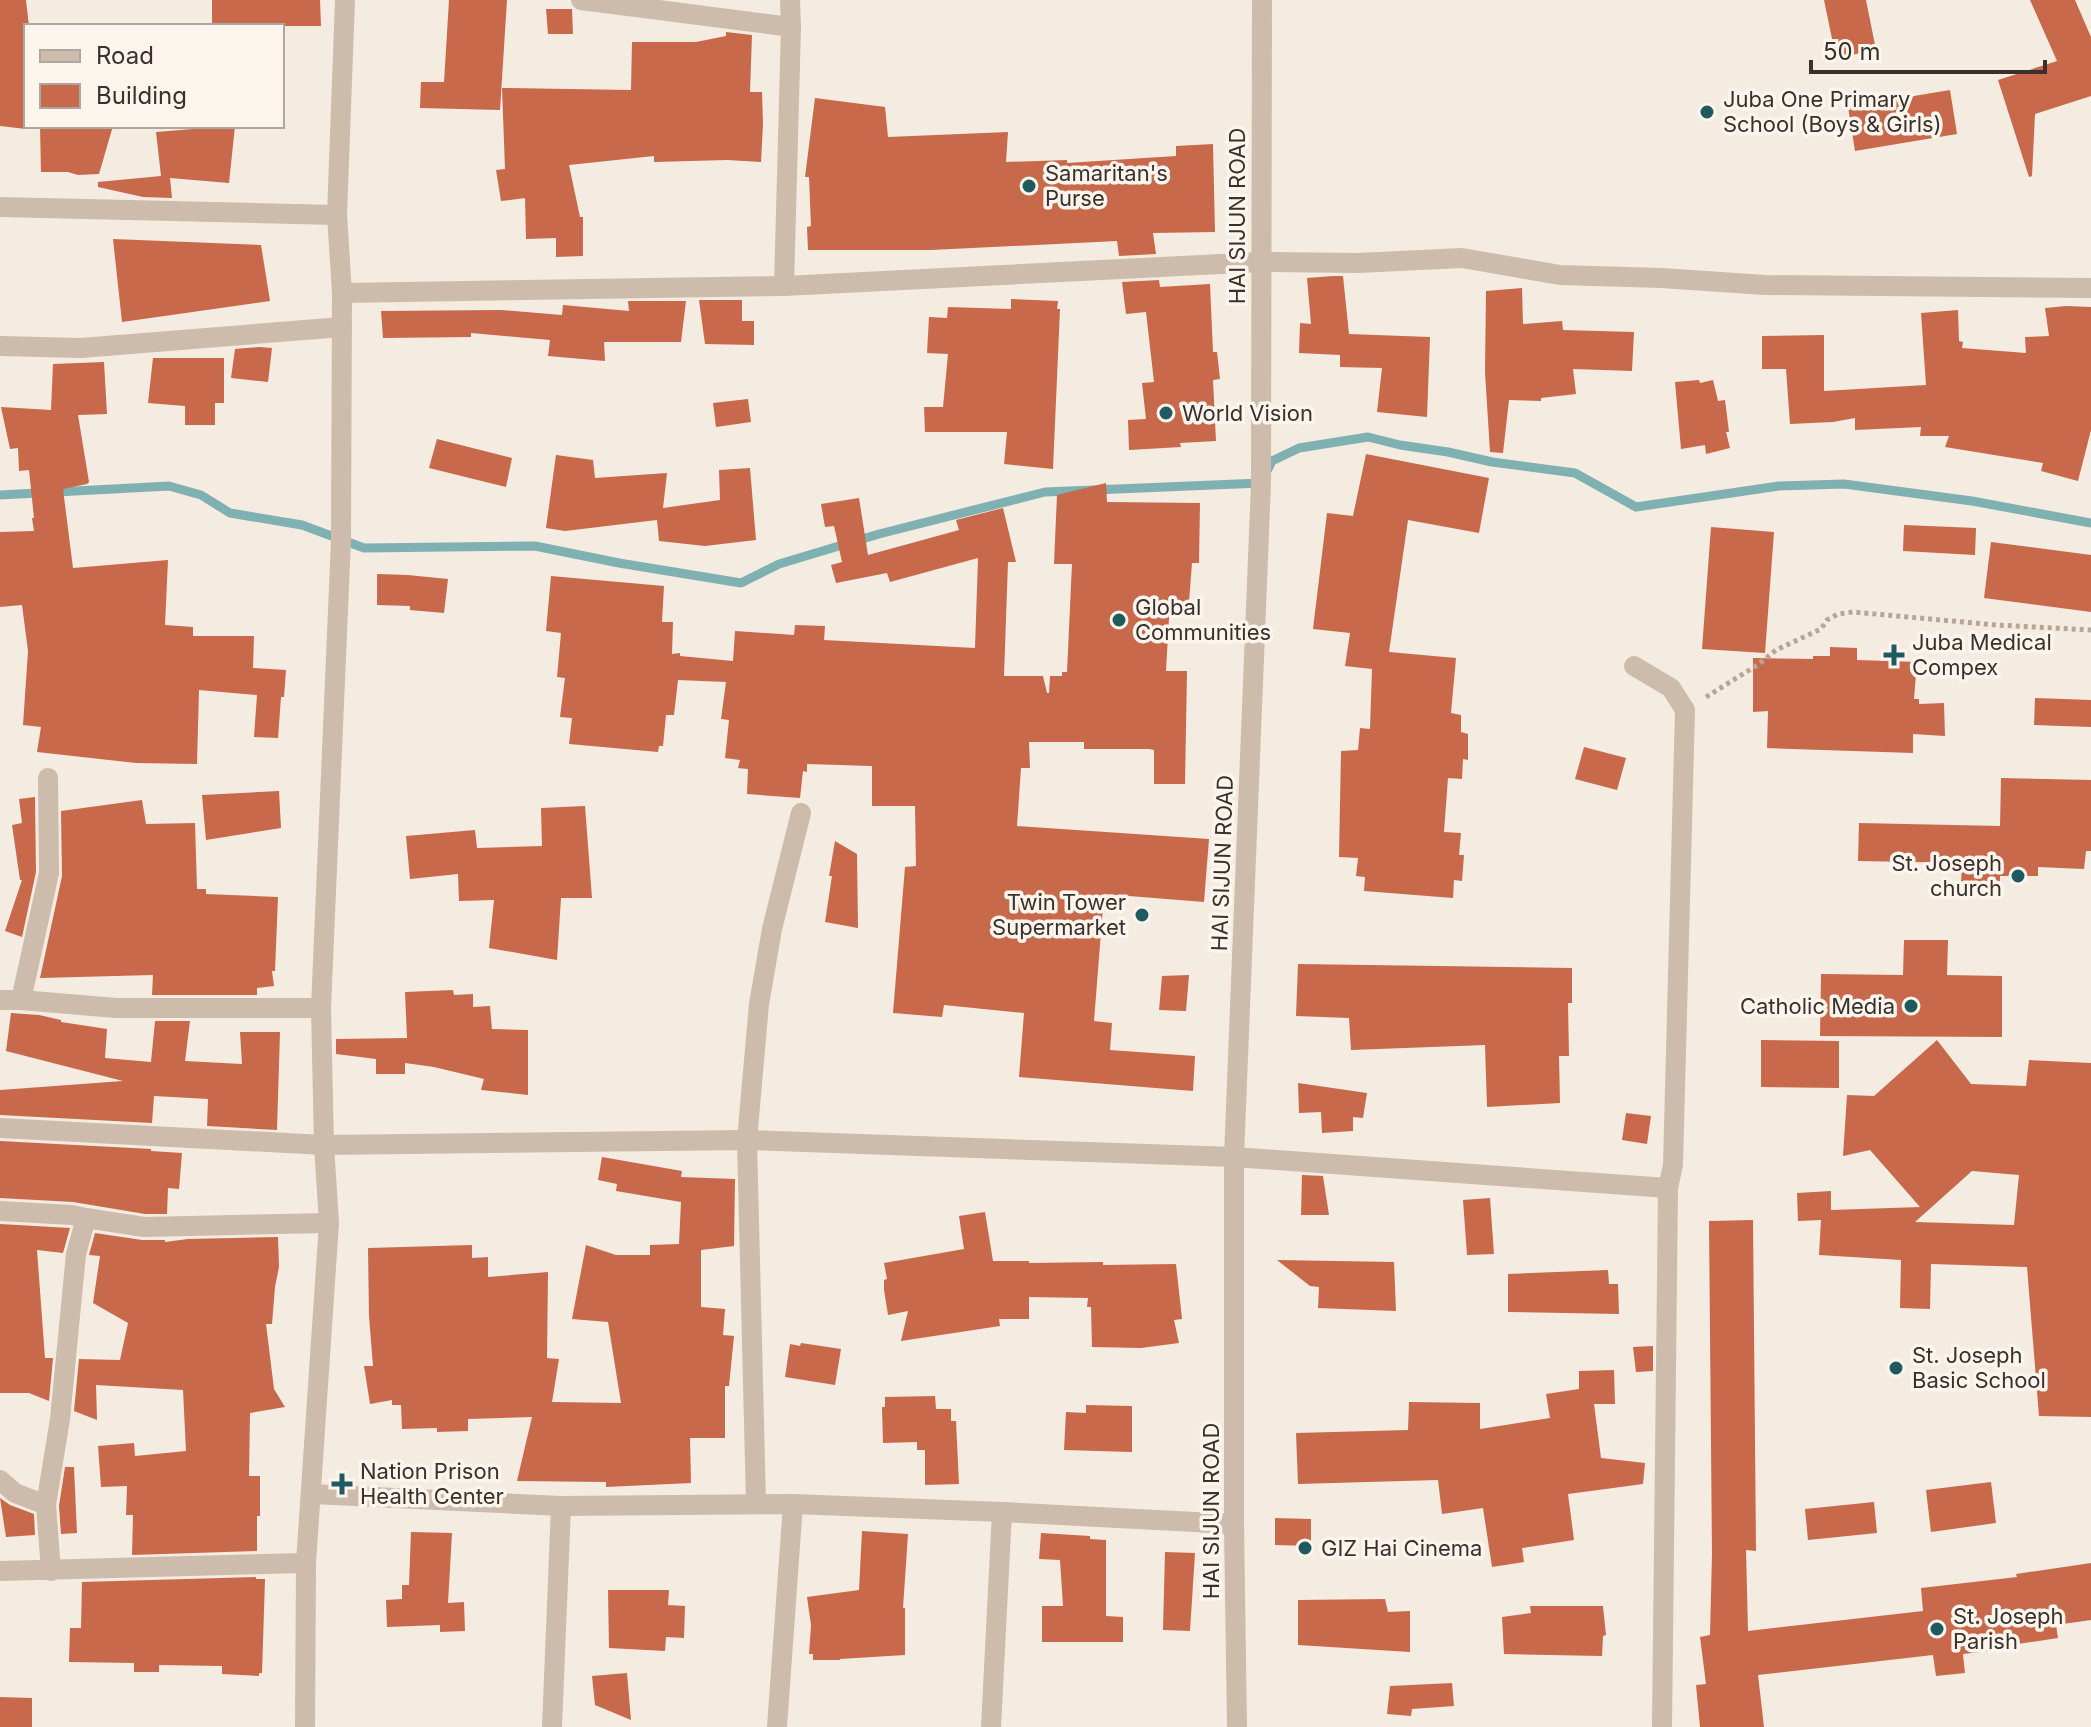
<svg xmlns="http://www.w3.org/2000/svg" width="2091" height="1727" viewBox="0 0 2091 1727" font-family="Inter,sans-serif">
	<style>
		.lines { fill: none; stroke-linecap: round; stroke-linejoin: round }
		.stream { stroke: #7fb0b2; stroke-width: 9 }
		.building { fill: #c8694b; fill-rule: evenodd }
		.path { stroke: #b9a596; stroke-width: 5; stroke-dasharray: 4 4; stroke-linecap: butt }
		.minor { stroke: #cdbbac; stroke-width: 20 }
		.poi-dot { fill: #1f5a5e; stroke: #fbf5ee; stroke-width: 3 }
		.labels { text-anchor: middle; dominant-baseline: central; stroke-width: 7; stroke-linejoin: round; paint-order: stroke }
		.poi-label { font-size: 22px; fill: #3b302b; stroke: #fbf5ee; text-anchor: start }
		.street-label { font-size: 22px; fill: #3b302b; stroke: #fbf5ee }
	</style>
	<rect width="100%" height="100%" fill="#f4ebe1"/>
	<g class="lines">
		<!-- stream -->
		<polyline class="stream" points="0,495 169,486 201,495 230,513 302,525 364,548 535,546 619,563 741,583 779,564 879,534 1045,492 1261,483 1272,461 1299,448 1368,437 1400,445 1448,452 1492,462 1575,473 1636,507 1779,486 1844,484 1972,501 2091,523"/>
	</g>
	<!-- building -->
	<g class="building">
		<polygon points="0,0 26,0 29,26 26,26 26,129 0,126"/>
		<polygon points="212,0 320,0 321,26 212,26"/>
		<polygon points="449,0 507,0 500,110 420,108 421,82 444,82"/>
		<polygon points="1824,0 1866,0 1876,50 1836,58"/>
		<polygon points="2030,0 2075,0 2091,37 2091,96 2035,114 2032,176 2029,177 1998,80 2057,61"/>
		<polygon points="546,9 572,9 573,34 548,34"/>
		<polygon points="726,32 752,35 750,92 762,92 763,124 761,162 727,160 654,162 654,156 569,165 580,217 583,217 583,256 556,257 556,238 526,239 525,198 501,201 496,170 505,169 502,88 631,90 632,42 696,42 726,36"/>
		<polygon points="1950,90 1957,134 1855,151 1848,107"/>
		<polygon points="815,98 885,107 888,137 1008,132 1006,162 1067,160 1067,163 1176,156 1176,146 1213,144 1215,232 1153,233 1156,254 1119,256 1117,241 931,250 808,250 807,227 811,226 809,177 805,177"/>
		<polygon points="40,126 113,126 99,174 78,175 68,172 41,172"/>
		<polygon points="206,126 235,126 229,183 170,178 172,198 143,197 98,187 98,182 161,176 156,132 205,128"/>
		<polygon points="113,239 261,245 270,301 122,322"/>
		<polygon points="1333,276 1343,276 1349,334 1430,337 1427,417 1377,412 1382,368 1340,367 1340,355 1299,353 1300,323 1311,324 1307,278"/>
		<polygon points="1159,280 1160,287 1210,284 1213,352 1217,352 1220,379 1213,380 1216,441 1180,443 1181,447 1129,450 1128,420 1146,419 1142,383 1154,382 1146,312 1126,314 1122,282"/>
		<polygon points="1522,288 1523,324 1562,321 1563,330 1634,332 1632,371 1573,369 1576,394 1541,398 1541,401 1509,400 1503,453 1490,452 1485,372 1486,291"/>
		<polygon points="1011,299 1058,301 1057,309 1060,309 1053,469 1004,464 1007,432 925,432 924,407 943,407 948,354 927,353 929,317 947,318 948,307 1011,309"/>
		<polygon points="699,300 742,300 742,321 754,321 754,345 705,344"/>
		<polygon points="628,301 686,301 681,342 604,342 605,361 548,356 550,340 471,333 471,337 383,338 381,311 501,310 562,315 563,305 629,311"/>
		<polygon points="2066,306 2091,307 2091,430 2078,481 2041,471 2043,463 1945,447 1949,436 1920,436 1921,427 1855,430 1855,418 1833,422 1790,424 1786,369 1762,369 1762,336 1824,335 1824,391 1926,385 1921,313 1958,310 1959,341 1963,342 1962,348 2026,353 2025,337 2049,336 2045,308"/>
		<polygon points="259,347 272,348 268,382 231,378 235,349"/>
		<polygon points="153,358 224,358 224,403 215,403 215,425 185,425 185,406 148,403"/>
		<polygon points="104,362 107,414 78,415 89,482 87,484 63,489 73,568 168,560 165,625 193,627 193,636 254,636 253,668 286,670 284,697 281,697 278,738 254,737 257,695 199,690 197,764 136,763 37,752 41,727 23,725 28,651 22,605 0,607 0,532 34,531 32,518 34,518 29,470 19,471 18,448 10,449 1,407 51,410 53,364"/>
		<polygon points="1699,380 1700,383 1713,380 1718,401 1725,400 1729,432 1726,432 1730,448 1706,454 1705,445 1681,449 1675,382"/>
		<polygon points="748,399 751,422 716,427 713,403"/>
		<polygon points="437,439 512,458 506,487 429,468"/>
		<polygon points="1366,454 1489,478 1479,533 1408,520 1389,652 1456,658 1451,713 1461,715 1461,732 1468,734 1468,760 1463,759 1462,779 1448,778 1444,832 1461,833 1459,855 1464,855 1462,881 1454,880 1453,898 1364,891 1365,877 1356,876 1358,858 1339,857 1341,751 1358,750 1360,728 1370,729 1372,669 1345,666 1350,633 1313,629 1327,513 1353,516"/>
		<polygon points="556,455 593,460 595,478 667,473 663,508 720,500 719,470 750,468 756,540 705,546 659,541 657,520 565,531 546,528"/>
		<polygon points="1106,483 1107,502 1200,503 1199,563 1192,563 1189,602 1170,601 1166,671 1187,671 1185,784 1154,784 1154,750 1149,749 1084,749 1084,742 1029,742 1030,768 1021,768 1017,826 1209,839 1204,902 1104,894 1094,1021 1112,1023 1110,1050 1195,1056 1193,1091 1019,1077 1024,1013 944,1005 942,1017 893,1013 905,867 916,866 915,806 872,806 872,766 807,764 807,772 803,771 800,798 747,794 748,769 738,768 740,760 725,758 729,720 721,719 726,682 678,680 674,715 666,715 663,746 659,746 658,752 569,744 572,718 560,717 565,678 557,677 561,633 546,631 551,576 664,586 662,622 673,622 672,654 680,653 680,656 733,661 735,631 794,635 795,625 825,626 824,640 975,648 978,558 890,582 887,573 836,583 831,565 842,562 834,526 825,527 821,504 859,498 868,555 959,530 956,520 1003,508 1016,562 1008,562 1004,676 1043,676 1047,693 1049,693 1050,676 1062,676 1062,672 1067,672 1072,564 1054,564 1057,495"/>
		<polygon points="1904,525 1976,528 1975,555 1903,551"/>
		<polygon points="1711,527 1774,532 1765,653 1702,649"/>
		<polygon points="1991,542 2091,555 2091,612 1984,598"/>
		<polygon points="377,574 408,575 448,579 444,613 410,610 410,606 377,605"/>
		<polygon points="1830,647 1857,648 1857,660 1917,662 1914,699 1919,699 1919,704 1944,703 1945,736 1913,734 1913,753 1767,748 1768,711 1753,712 1753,658 1813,659 1813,656 1830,656"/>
		<polygon points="2035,698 2091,700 2091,727 2034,725"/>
		<polygon points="1584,747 1626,758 1617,790 1575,779"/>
		<polygon points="2001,778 2091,780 2091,851 2086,851 2084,869 2038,867 2038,876 2000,876 2000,885 1961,884 1962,863 1858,861 1859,823 2000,826"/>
		<polygon points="279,791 281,828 206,840 202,795"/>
		<polygon points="35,797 36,872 22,937 5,931 22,880 20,880 12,825 22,823 19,799"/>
		<polygon points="142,800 146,824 195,823 197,889 206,889 206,894 278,897 275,971 272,971 274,986 257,988 257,995 152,995 153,975 40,978 62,876 61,811"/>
		<polygon points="585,806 592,898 561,898 557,960 489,948 494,900 459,901 458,874 410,879 406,836 475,830 477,848 542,846 541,808"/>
		<polygon points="835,841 857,854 858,928 825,922 832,876 829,876"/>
		<polygon points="1904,940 1948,940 1947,975 2002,976 2002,1037 1820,1036 1821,974 1903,975"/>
		<polygon points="1298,964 1572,968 1572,1003 1568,1003 1569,1056 1559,1056 1560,1103 1487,1107 1485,1045 1351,1050 1349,1018 1296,1016"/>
		<polygon points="1189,975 1186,1011 1159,1010 1162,976"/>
		<polygon points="453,990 454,995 473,994 473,1007 490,1006 492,1029 528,1030 528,1095 481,1090 484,1079 434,1067 405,1063 405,1074 376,1074 376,1059 336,1054 336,1039 407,1038 405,992"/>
		<polygon points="11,1013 39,1015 61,1020 61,1022 107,1029 105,1058 151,1062 155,1021 190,1021 185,1061 242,1064 240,1032 280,1032 277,1130 207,1126 208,1099 154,1096 152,1123 0,1115 0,1090 123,1081 6,1051"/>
		<polygon points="1761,1040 1839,1041 1839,1088 1761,1087"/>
		<path d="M1937,1040l34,44 55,2 3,-26 62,3v354l-52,-1 -12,-149 -96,-3 -1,45 -30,-1 1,-48 -82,-5 2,-35 -23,1 -1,-28 34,-2v19l89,-3 -50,-57 -27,6 4,-61 27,1zM1972,1171l47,4 -5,50 -99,-3z"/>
		<polygon points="1298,1083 1367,1093 1363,1118 1353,1117 1353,1131 1322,1133 1321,1112 1299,1113"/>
		<polygon points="1626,1113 1651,1116 1647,1144 1622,1140"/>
		<polygon points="0,1141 151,1149 151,1151 182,1153 179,1189 168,1188 167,1214 145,1214 73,1202 0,1198"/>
		<polygon points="602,1157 682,1171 681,1177 735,1179 734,1246 701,1250 701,1307 725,1309 723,1335 734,1336 729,1386 725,1386 725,1438 690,1438 691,1483 606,1487 606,1482 517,1481 532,1417 468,1419 468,1431 437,1432 437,1428 402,1429 401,1405 392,1405 392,1400 370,1404 364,1366 373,1366 369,1316 368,1248 472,1245 472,1258 488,1257 488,1277 548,1272 547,1358 559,1359 552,1402 621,1403 608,1322 572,1319 586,1245 616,1255 650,1255 650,1245 679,1244 681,1202 616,1191 617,1184 598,1180"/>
		<polygon points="1302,1175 1323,1176 1329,1215 1301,1215"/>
		<polygon points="1490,1198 1494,1254 1467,1255 1463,1200"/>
		<polygon points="985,1212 993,1261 1029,1261 1029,1263 1103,1262 1103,1265 1176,1264 1182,1319 1174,1320 1179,1343 1141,1348 1092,1347 1091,1307 1087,1307 1088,1298 1029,1297 1029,1319 999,1319 1000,1326 901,1341 908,1311 888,1315 884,1290 884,1280 887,1279 884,1263 964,1249 959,1216"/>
		<polygon points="1753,1220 1756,1551 1746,1550 1748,1631 1923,1611 1921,1588 2017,1577 2016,1574 2091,1563 2091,1620 2056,1625 2058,1638 1998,1647 1998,1650 1963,1654 1965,1673 1936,1676 1933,1655 1758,1675 1764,1727 1700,1727 1696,1685 1706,1684 1700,1637 1710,1635 1712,1554 1709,1221"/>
		<polygon points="0,1224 70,1228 63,1253 37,1250 45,1358 53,1358 49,1401 29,1393 0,1393"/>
		<polygon points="95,1233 142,1240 165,1240 165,1242 188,1239 278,1237 279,1267 275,1287 272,1324 266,1324 274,1389 285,1407 250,1413 249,1476 260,1476 260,1516 257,1516 257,1551 132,1555 133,1515 126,1515 127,1486 101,1487 98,1446 134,1443 135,1456 186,1451 183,1390 96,1385 97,1420 74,1411 79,1359 120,1360 128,1323 93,1303 100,1256 89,1255"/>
		<polygon points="1277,1260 1394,1262 1396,1311 1318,1308 1319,1287 1310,1286"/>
		<polygon points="1608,1270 1609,1284 1618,1284 1619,1314 1508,1312 1508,1274"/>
		<polygon points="801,1343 841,1349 835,1385 785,1377 790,1344 800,1346"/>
		<polygon points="1653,1346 1653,1371 1636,1372 1633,1347"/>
		<polygon points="1614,1370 1615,1404 1594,1404 1601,1458 1645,1463 1643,1484 1568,1494 1574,1540 1522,1548 1524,1562 1492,1567 1483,1508 1442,1514 1438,1480 1298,1484 1296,1433 1408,1430 1409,1402 1480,1403 1480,1429 1550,1418 1546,1394 1579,1389 1579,1371"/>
		<polygon points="935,1396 936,1409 951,1409 951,1421 956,1421 959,1484 925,1485 925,1450 917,1450 917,1442 883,1443 882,1407 885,1407 885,1397"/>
		<polygon points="1086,1405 1132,1406 1132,1452 1064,1450 1066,1412 1086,1413"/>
		<polygon points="65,1467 74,1467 77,1533 61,1534 59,1506"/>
		<polygon points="1991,1482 1996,1523 1931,1532 1926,1490"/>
		<polygon points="0,1498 10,1505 34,1514 35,1535 6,1537"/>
		<polygon points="1874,1502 1877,1533 1808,1540 1805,1509"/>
		<polygon points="1275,1518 1311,1519 1311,1546 1275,1545"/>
		<polygon points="862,1531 908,1534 903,1608 905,1608 905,1655 840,1659 840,1660 813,1660 813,1654 809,1654 811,1625 807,1597 859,1590"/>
		<polygon points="411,1532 452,1533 448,1603 464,1602 465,1631 440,1632 440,1625 387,1627 386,1600 402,1599 402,1585 409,1585"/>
		<polygon points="1041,1533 1090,1536 1090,1539 1106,1540 1106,1616 1123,1617 1123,1642 1042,1642 1042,1606 1063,1606 1060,1560 1039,1559"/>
		<polygon points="1165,1552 1195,1553 1190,1631 1163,1630"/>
		<polygon points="256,1577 256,1579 265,1579 262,1673 259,1673 259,1676 222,1674 222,1666 159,1665 159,1672 134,1672 134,1663 69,1662 70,1628 81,1628 82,1582"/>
		<polygon points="608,1590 669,1590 668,1605 685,1606 684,1638 666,1637 665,1651 609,1648"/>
		<polygon points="1385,1599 1388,1612 1410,1611 1410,1652 1298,1645 1298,1600"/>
		<polygon points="1530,1606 1603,1606 1606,1635 1603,1636 1602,1656 1504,1654 1502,1617 1531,1613"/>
		<polygon points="627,1673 631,1720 595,1705 592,1676"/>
		<polygon points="1452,1683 1454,1706 1412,1709 1411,1716 1387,1714 1390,1686"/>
		<polygon points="0,1697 32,1698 32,1727 0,1727"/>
	</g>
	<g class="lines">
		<!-- path -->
		<polyline class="path" points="1706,697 1759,664 1776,650 1821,629 1827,620 1838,614 1853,612 1996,625 2091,630"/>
		<!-- minor -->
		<g class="minor">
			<polyline points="581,0 791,27"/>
			<polyline points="0,207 337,215"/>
			<polyline points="784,286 791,27 790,0"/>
			<polyline points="342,293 784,286 1261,262 1358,263 1462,258 1560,275 1661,278 1765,285 2091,288"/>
			<polyline points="0,346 81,348 342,327"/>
			<polyline points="1634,666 1671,688 1685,710 1673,1165 1668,1188 1662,1727"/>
			<polyline points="0,1000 21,1000 116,1008 321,1008"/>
			<polyline points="21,1000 49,873 48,778"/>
			<polyline points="0,1128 324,1145 747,1140 1234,1157 1668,1188"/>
			<polyline points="0,1211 72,1215 86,1218"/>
			<polyline points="0,1480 15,1493 46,1505"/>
			<polyline points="312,1494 561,1506 793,1504 1002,1512 1234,1524"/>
			<polyline points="756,1503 747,1140 759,1004 772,929 801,813"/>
			<polyline points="0,1571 306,1563"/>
			<polyline points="51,1571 46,1505 60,1419 76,1254 86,1218 144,1227 329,1223"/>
			<polyline points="305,1727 306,1563 329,1223 324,1145 321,1008 341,540 342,293 337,215 345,0"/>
			<polyline points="552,1727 561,1506"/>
			<polyline points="777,1727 793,1504"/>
			<polyline points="991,1727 1002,1512"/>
			<polyline points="1237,1727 1234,1524 1234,1157 1261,483 1262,0"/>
		</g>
	</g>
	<!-- markers -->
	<g class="poi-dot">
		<circle cx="1707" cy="112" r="8"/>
		<circle cx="1029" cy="186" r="8"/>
		<circle cx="1166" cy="413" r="8"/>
		<circle cx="1119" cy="620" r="8"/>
		<path d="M1890 643h8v8h8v8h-8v8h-8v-8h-8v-8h8z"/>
		<circle cx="2018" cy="876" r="8"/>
		<circle cx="1142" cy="915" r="8"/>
		<circle cx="1911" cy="1006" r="8"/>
		<circle cx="1896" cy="1368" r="8"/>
		<path d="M338 1472h8v8h8v8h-8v8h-8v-8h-8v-8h8z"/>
		<circle cx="1305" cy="1548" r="8"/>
		<circle cx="1937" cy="1629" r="8"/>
	</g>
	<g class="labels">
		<!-- poi labels -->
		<g class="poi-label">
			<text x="1723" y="99">Juba One Primary<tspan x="1723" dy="25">School (Boys &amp; Girls)</tspan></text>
			<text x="1045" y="173">Samaritan's<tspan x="1045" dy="25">Purse</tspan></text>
			<text x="1182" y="413">World Vision</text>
			<text x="1135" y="607">Global<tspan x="1135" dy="25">Communities</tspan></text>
			<text x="1912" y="642">Juba Medical<tspan x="1912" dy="25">Compex</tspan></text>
			<text x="2002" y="863" text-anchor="end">St. Joseph<tspan x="2002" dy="25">church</tspan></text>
			<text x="1126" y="902" text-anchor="end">Twin Tower<tspan x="1126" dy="25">Supermarket</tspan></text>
			<text x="1895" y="1006" text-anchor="end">Catholic Media</text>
			<text x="1912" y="1355">St. Joseph<tspan x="1912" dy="25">Basic School</tspan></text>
			<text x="360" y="1471">Nation Prison<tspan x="360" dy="25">Health Center</tspan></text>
			<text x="1321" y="1548">GIZ Hai Cinema</text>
			<text x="1953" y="1616">St. Joseph<tspan x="1953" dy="25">Parish</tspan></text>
		</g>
		<!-- street labels -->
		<g class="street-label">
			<text transform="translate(1237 216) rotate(-90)">HAI SIJUN ROAD</text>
			<text transform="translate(1222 863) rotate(-88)">HAI SIJUN ROAD</text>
			<text transform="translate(1211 1511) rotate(-90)">HAI SIJUN ROAD</text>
		</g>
	</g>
	<!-- legend -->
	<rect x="24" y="24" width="260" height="104" fill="#fbf5ee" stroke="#aea6a0" stroke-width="2"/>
	<rect x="40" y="50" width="40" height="12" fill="#cdbbac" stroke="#aea6a0" stroke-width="2"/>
	<text x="96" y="64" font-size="24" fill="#3b302b">Road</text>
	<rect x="40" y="84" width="40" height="24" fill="#c8694b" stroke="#aea6a0" stroke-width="2"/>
	<text x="96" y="104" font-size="24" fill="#3b302b">Building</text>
	<!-- scale -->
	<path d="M1811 60v12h234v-12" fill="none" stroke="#3b302b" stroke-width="4"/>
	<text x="1823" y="60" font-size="24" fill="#3b302b" stroke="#fbf5ee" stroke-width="6" paint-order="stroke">50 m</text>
</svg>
